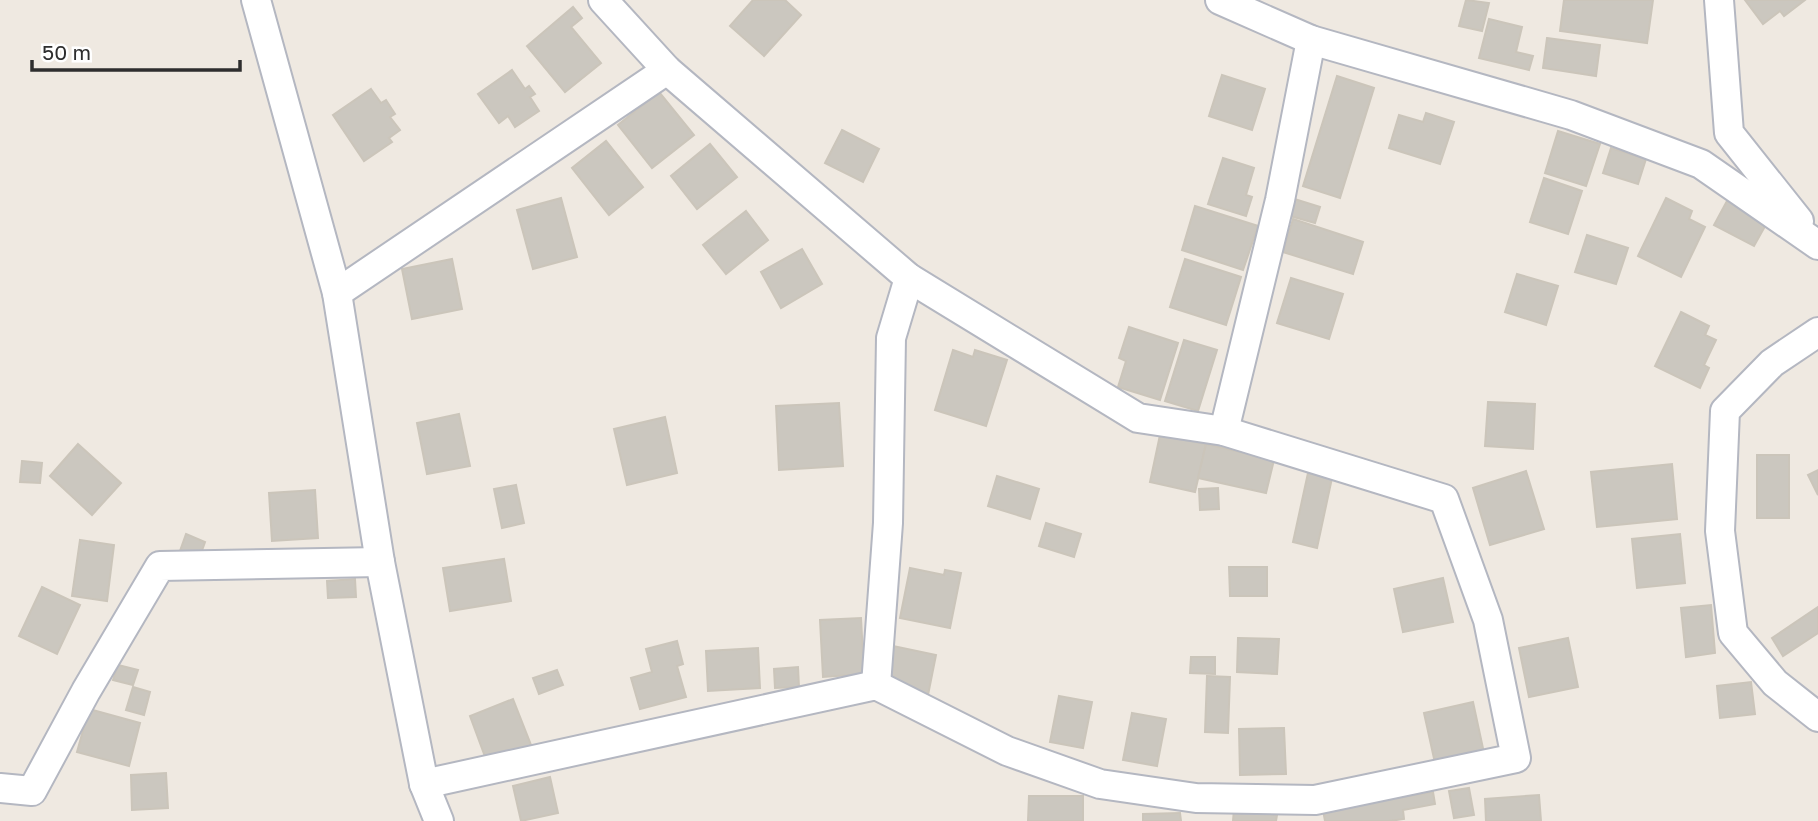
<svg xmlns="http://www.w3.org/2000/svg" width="1818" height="821" viewBox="0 0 1818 821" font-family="'Golos Text',sans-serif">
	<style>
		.building { fill: #cbc7bf; stroke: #cbc5ba; stroke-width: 2 }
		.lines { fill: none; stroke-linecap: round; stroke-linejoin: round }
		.minor-casing { stroke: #b4b7c1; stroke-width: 32 }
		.minor { stroke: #fff; stroke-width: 28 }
	</style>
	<rect width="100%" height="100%" fill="#efe9e1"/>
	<!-- building -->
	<g class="building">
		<polygon points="753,0 785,0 801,15 764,56 730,26"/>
		<polygon points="1466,0 1489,3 1482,31 1459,26"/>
		<polygon points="1564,0 1653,0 1647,43 1560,31"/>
		<polygon points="1745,0 1805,0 1784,16 1780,11 1763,24"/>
		<polygon points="573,7 582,18 571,27 601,63 565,92 527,46"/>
		<polygon points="1489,19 1522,27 1516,52 1533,56 1529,70 1479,58"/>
		<polygon points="1547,38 1600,45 1596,76 1543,68"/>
		<polygon points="512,70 525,89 529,86 535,94 530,97 539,111 515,127 508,116 499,123 478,94"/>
		<polygon points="1222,75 1265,89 1252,130 1209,116"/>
		<polygon points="1337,76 1374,88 1340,198 1303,186"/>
		<polygon points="371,89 381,103 386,100 395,114 390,117 400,130 389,138 392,142 364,161 333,115"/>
		<polygon points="659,92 694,135 652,168 618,125"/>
		<polygon points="1426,113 1454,122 1440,164 1389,148 1399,115 1423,122"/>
		<polygon points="842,130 879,149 863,182 825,163"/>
		<polygon points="1558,131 1600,144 1586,186 1545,173"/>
		<polygon points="606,141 643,187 609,215 572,168"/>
		<polygon points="710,144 737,177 697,209 671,176"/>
		<polygon points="1611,148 1646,159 1638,184 1603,173"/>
		<polygon points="1223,158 1254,168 1246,195 1252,197 1246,216 1208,204"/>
		<polygon points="1544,178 1582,191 1568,234 1530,222"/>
		<polygon points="1288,197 1320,207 1315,223 1283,214"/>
		<polygon points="561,198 577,257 533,269 517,210"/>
		<polygon points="1666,198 1692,211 1689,219 1705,227 1681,277 1638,256"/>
		<polygon points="1728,199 1768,221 1754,246 1714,225"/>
		<polygon points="1195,206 1258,226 1243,270 1182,250"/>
		<polygon points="746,211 768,240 726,274 703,245"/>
		<polygon points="1293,219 1363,242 1353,274 1283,252"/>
		<polygon points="1587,235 1628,248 1616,284 1575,272"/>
		<polygon points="802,249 822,284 781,308 761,272"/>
		<polygon points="452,259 462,309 412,319 402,269"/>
		<polygon points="1185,259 1241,277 1226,325 1170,307"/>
		<polygon points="1517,274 1558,286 1546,325 1505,312"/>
		<polygon points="1291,278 1343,294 1329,339 1277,323"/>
		<polygon points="1681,312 1709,326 1705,335 1716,340 1704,365 1709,368 1700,388 1655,366"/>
		<polygon points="1129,327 1178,343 1160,400 1118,387 1126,361 1119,358"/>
		<polygon points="1184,340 1217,350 1198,411 1165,401"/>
		<polygon points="953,350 973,357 975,350 1007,360 986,426 935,410"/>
		<polygon points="1488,402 1535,404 1533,449 1485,446"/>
		<polygon points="839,403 843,466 779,470 776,406"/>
		<polygon points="459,414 470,466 427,474 417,423"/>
		<polygon points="665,417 677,473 627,485 614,429"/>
		<polygon points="1160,435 1206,444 1195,492 1150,482"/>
		<polygon points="78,444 121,483 92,515 50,476"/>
		<polygon points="1206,444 1274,460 1266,493 1198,478"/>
		<rect x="1757" y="455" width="32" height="63"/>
		<polygon points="22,461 42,463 40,483 20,482"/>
		<polygon points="1672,464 1677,519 1597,527 1591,472"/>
		<polygon points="1818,470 1818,495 1808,475"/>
		<polygon points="1526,471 1544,529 1490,545 1473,488"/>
		<polygon points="1308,473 1332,478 1317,548 1293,542"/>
		<polygon points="997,476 1039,489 1030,519 988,506"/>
		<polygon points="516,485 524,523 502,528 494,489"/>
		<polygon points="1218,488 1219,509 1200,510 1199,489"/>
		<polygon points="315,490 318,538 272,541 269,493"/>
		<polygon points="1046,523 1081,534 1074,557 1039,546"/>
		<polygon points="186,534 205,542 199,559 180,551"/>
		<polygon points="1680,534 1685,583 1637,588 1632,539"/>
		<polygon points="80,540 114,545 107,601 72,596"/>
		<polygon points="504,559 511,601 450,611 443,568"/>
		<polygon points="1229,567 1267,567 1267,596 1230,596"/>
		<polygon points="910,568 944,575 945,570 961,573 950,628 900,618"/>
		<polygon points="1443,578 1453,622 1403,632 1394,589"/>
		<polygon points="355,579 356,597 328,598 327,581"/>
		<polygon points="42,587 80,605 57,654 19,636"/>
		<polygon points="1711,605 1715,653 1686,657 1681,608"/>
		<polygon points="1818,607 1818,633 1783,656 1772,638"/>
		<polygon points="861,618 864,674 823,677 820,620"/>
		<polygon points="1238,638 1279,639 1277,674 1237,672"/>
		<polygon points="1568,638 1578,687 1529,697 1519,648"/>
		<polygon points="677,641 683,664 677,666 686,697 640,709 631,678 652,672 646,649"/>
		<polygon points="893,646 936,655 928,695 885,686"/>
		<polygon points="758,648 760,688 708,691 706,651"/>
		<polygon points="1191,657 1215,657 1215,674 1190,673"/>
		<polygon points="118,665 138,670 133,685 113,680"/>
		<polygon points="798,667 799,687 775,688 774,669"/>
		<polygon points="557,670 563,685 539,694 533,678"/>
		<polygon points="1207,676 1230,677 1228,733 1205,732"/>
		<polygon points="1751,682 1755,714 1720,718 1717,686"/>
		<polygon points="133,687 150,692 144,715 126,710"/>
		<polygon points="1059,696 1092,702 1083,748 1050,742"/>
		<polygon points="513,699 531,745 487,762 470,716"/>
		<polygon points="1473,702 1484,753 1435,763 1424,713"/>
		<polygon points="89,709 140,723 129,766 77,752"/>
		<polygon points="1132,713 1166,719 1157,766 1123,760"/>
		<polygon points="1284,728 1286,774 1240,775 1239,729"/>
		<polygon points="166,773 168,808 132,810 131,775"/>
		<polygon points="550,777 558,813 521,821 513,786"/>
		<polygon points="1469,788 1474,815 1454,818 1449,791"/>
		<polygon points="1433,792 1435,804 1403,810 1404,819 1389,821 1325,821 1323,810"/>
		<polygon points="1539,795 1541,821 1486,821 1485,799"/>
		<polygon points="1029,796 1083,796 1083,821 1028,821"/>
		<polygon points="1234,809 1277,815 1276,821 1233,821"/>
		<polygon points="1180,813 1181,821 1143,821 1143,814"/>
	</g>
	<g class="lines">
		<defs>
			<g id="minor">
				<polyline points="256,0 337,293 380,562 424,784 439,821"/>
				<polyline points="1220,0 1311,40 1571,115 1701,164 1818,245"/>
				<polyline points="1719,0 1729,133 1799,221"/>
				<polyline points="337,293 667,70"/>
				<polyline points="1818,332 1772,363 1725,411 1720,531 1733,633 1775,683 1818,717"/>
				<polyline points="1224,431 1280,200 1311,40"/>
				<polyline points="876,685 888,523 891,338 909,278"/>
				<polyline points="424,784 876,685 1007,751 1100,784 1196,798 1315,800 1516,758 1488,620 1444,499 1224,431 1138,418 909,278 667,70 603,0"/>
				<polyline points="0,788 32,791 86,691 160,566 380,562"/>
			</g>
		</defs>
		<!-- minor casing -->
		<use href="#minor" class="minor-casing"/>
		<!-- minor -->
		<use href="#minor" class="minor"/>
	</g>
	<!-- scale -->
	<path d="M32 60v10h208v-10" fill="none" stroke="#2e2e2e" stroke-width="3.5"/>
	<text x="42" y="60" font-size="21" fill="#2e2e2e" stroke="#ffffff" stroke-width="5" paint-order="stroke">50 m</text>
</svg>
